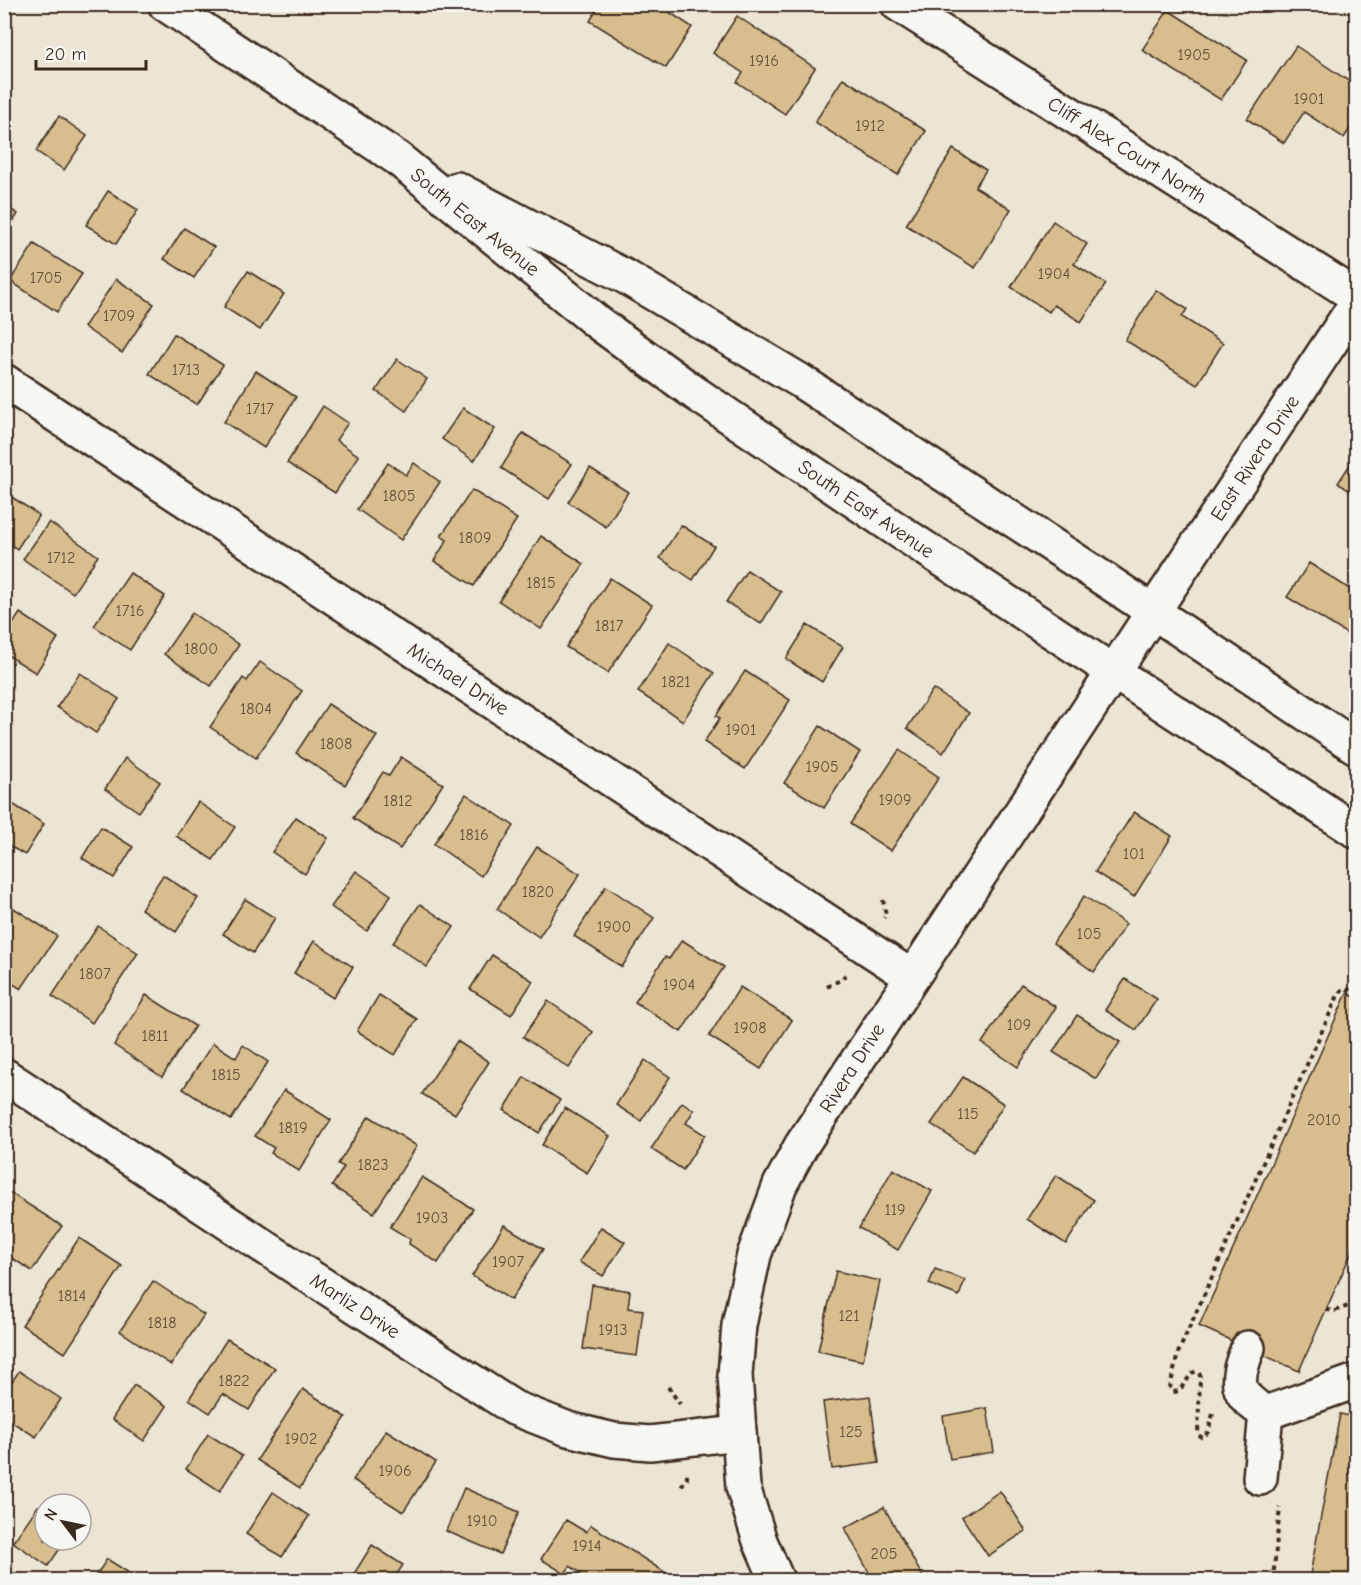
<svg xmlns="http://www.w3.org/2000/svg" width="1361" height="1585" viewBox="0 0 1361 1585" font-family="'Comic Neue',sans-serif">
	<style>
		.building { fill: #d8bd8e; stroke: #3b2a1e; stroke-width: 1.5 }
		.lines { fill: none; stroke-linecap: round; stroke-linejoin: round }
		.minor-casing { stroke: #3b2a1e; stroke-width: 38 }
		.major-casing { stroke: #3b2a1e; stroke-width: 38 }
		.path { stroke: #3b2a1e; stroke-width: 4; stroke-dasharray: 4.5 4.5; stroke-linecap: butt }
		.minor { stroke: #f6f6f2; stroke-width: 33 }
		.major { stroke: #f6f6f2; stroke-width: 33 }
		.labels { text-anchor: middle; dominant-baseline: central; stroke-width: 4.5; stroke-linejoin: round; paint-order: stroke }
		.number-label { font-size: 16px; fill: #624f3a }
		.street-label { font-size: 20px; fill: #3b2a1e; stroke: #f6f6f2 }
	</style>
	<rect width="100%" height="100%" fill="#ede5d4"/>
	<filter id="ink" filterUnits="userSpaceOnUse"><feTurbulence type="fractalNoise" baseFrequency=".0167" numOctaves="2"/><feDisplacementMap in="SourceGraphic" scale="12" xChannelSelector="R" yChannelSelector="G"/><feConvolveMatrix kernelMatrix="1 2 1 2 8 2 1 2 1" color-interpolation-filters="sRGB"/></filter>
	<g filter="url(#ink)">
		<!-- building -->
		<g class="building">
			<polygon points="600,4 657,4 692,27 666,68 590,21"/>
			<polygon points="1168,10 1247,60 1221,100 1142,50"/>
			<polygon points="737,16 815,68 785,114 737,82 743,73 713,53"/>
			<polygon points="1296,46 1356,86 1356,119 1344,138 1304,112 1284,143 1247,119"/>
			<polygon points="843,78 926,131 898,175 815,122"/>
			<polygon points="59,116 87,136 64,170 36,151"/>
			<polygon points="953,149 986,170 975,187 1011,209 975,268 906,225"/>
			<polygon points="108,191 138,210 116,244 86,225"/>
			<polygon points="4,205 18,214 4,235"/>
			<polygon points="1053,221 1087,244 1074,264 1106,284 1081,322 1054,305 1049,312 1011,287"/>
			<polygon points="184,228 214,247 194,278 164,259"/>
			<polygon points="34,244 82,274 57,312 10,281"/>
			<polygon points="248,271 284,294 260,330 224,307"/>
			<polygon points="116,279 154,304 122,353 84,327"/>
			<polygon points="1156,290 1187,309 1182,317 1223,343 1197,385 1125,340"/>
			<polygon points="174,334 223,365 197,405 149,374"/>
			<polygon points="397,359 427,379 406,411 376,391"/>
			<polygon points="256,371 296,397 264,448 224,422"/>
			<polygon points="323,406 348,423 336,440 359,456 335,493 287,463"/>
			<polygon points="463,408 495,429 474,461 442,439"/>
			<polygon points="523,433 572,464 549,499 501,468"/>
			<polygon points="1356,455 1356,495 1338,483"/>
			<polygon points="388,463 406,475 414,463 440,482 401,540 357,509"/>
			<polygon points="590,468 628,492 606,527 568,502"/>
			<polygon points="472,490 517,519 474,586 434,561 447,540 441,536"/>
			<polygon points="4,492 39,515 17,549 4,541"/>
			<polygon points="49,522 98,556 73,593 23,559"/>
			<polygon points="681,525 714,546 693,580 660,558"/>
			<polygon points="541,536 584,564 541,629 499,601"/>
			<polygon points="1309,563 1356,593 1356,631 1352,637 1287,597"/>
			<polygon points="747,570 781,592 761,624 726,602"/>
			<polygon points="130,573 165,596 130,650 94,626"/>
			<polygon points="610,578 652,605 608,673 566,647"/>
			<polygon points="20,613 58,638 36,673 4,653 4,638"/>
			<polygon points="192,613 239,645 211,686 164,654"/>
			<polygon points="807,625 843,647 822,682 786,659"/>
			<polygon points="669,643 714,673 683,721 638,692"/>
			<polygon points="260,662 302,691 256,758 210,727 243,678 247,681"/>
			<polygon points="745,671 790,700 745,769 704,742 720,718 716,716"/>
			<polygon points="80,673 119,699 96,733 57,707"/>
			<polygon points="933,689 969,713 943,753 907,728"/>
			<polygon points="328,704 377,736 345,785 296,753"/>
			<polygon points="820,726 860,752 824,808 784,783"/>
			<polygon points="899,750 939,777 891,851 850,824"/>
			<polygon points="401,757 443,784 400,849 353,818 383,772 389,776"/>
			<polygon points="125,758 160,782 139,812 105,789"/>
			<polygon points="466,794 514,826 481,876 434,844"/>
			<polygon points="198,802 235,827 213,860 176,836"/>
			<polygon points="11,803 44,824 25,855 4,843 4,814"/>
			<polygon points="1134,812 1172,836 1134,897 1095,872"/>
			<polygon points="296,817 328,838 305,874 272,852"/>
			<polygon points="101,827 133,847 114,878 82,858"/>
			<polygon points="537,847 580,874 539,937 497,909"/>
			<polygon points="356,871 391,895 367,931 331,907"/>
			<polygon points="163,875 198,898 176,932 141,909"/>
			<polygon points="606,886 654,918 622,967 574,936"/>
			<polygon points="1084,896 1126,924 1094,972 1053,943"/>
			<polygon points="245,899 275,918 253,953 223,934"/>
			<polygon points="420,904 454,927 427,967 393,943"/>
			<polygon points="9,905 57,936 21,989 4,978 4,912"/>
			<polygon points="98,926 138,953 92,1023 52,996"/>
			<polygon points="682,940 724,967 681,1032 635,1002 665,957 669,959"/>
			<polygon points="314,941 353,967 333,998 294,973"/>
			<polygon points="492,955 533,981 511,1015 470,989"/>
			<polygon points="1125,979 1157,999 1136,1030 1105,1010"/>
			<polygon points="1021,984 1056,1007 1018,1067 982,1043"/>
			<polygon points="740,987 792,1020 761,1069 709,1036"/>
			<polygon points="1347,993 1356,998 1356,1242 1299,1371 1199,1326"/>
			<polygon points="146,995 195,1026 162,1077 114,1045"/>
			<polygon points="379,995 417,1019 395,1055 357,1031"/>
			<polygon points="548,1001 593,1032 569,1068 523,1037"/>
			<polygon points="1077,1015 1120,1042 1096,1079 1053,1052"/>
			<polygon points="457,1041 489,1062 455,1114 422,1094"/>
			<polygon points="213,1043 236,1058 243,1045 268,1062 231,1120 183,1089"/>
			<polygon points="645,1060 670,1077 641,1121 616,1105"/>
			<polygon points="524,1077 560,1100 539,1133 504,1110"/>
			<polygon points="963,1077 1004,1104 973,1152 931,1124"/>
			<polygon points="284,1090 331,1120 299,1171 271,1153 274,1148 255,1136"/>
			<polygon points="682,1102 694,1110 686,1123 705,1135 683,1170 651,1149"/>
			<polygon points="565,1108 610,1136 587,1173 542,1145"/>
			<polygon points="369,1116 417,1146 374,1213 332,1186 344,1167 338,1164"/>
			<polygon points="893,1169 932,1191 898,1250 859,1228"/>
			<polygon points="1056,1175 1094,1200 1066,1244 1027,1219"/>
			<polygon points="422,1177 473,1209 438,1263 409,1244 410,1239 390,1227"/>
			<polygon points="4,1189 62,1226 32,1271 4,1253"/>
			<polygon points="504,1225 543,1249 511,1300 472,1276"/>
			<polygon points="601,1227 625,1242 603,1276 579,1262"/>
			<polygon points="79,1238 122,1266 65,1353 22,1325"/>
			<polygon points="935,1269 965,1280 959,1296 929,1284"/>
			<polygon points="836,1271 880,1281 863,1361 818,1351"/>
			<polygon points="153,1281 204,1315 171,1365 120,1331"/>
			<polygon points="592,1285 630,1291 628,1308 643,1310 637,1356 583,1349"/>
			<polygon points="227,1339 275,1368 249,1410 223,1394 210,1413 189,1399"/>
			<polygon points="19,1371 61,1399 36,1437 4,1417 4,1394"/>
			<polygon points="134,1385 167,1406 144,1441 112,1419"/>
			<polygon points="303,1389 346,1417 300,1488 257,1460"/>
			<polygon points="870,1396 879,1463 832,1469 823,1402"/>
			<polygon points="987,1408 994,1452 950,1459 943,1416"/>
			<polygon points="1340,1414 1356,1417 1356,1580 1309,1580"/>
			<polygon points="386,1430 436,1462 403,1512 353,1480"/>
			<polygon points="208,1434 242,1456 220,1491 186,1469"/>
			<polygon points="464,1488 519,1512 500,1554 446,1531"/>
			<polygon points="1000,1491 1026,1531 988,1556 962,1517"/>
			<polygon points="273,1492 309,1516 282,1557 246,1534"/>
			<polygon points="38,1506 45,1511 45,1540 66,1540 48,1566 13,1542"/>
			<polygon points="884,1507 924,1579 921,1580 873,1580 845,1528"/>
			<polygon points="566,1520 586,1532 591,1525 671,1576 668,1580 576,1580 581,1573 570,1566 565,1574 541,1559"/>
			<polygon points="372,1545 403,1565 393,1580 350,1580"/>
			<polygon points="107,1559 140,1580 93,1580"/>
		</g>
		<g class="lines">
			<defs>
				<g id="minor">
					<polyline points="898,4 1356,296"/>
					<polyline points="4,381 912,977"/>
					<polyline points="4,1075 298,1269 514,1408 568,1429 614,1440 650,1443 739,1433"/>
					<path d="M1248,1348c-13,33 -14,46 18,65l-6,65"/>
					<polyline points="1266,1413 1356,1381"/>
					<polyline points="777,1580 760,1541 743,1487 735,1375 739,1325 754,1255 780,1185 801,1146 1356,304"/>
				</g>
				<g id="major">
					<polyline points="165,4 397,158 597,322 695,393 905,535 1356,831"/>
					<polyline points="457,189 626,277 799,380 1110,583 1356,747"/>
				</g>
			</defs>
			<!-- minor casing -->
			<use href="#minor" class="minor-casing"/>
			<!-- major casing -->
			<use href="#major" class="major-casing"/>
			<!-- path -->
			<g class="path">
				<polyline points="883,900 886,915 884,918"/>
				<polyline points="827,987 842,979 846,974"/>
				<polyline points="1326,1310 1335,1311 1356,1303"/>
				<polyline points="668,1387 680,1404"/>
				<polyline points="1213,1414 1208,1432 1203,1438 1198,1435 1200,1375 1197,1371 1192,1373 1179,1391 1173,1392 1170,1387 1178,1353 1339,993 1344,988 1356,993"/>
				<polyline points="681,1486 687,1479 687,1474"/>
				<polyline points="1273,1580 1280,1507"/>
			</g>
			<!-- minor -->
			<use href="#minor" class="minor"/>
			<!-- major -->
			<use href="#major" class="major"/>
		</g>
	</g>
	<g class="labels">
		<!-- number labels -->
		<g class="number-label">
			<text x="1194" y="55">1905</text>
			<text x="764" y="61">1916</text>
			<text x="1309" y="99">1901</text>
			<text x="870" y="126">1912</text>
			<text x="1054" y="274">1904</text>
			<text x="46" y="278">1705</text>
			<text x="119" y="316">1709</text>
			<text x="186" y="370">1713</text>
			<text x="260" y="409">1717</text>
			<text x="399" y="496">1805</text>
			<text x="475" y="538">1809</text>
			<text x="61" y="558">1712</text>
			<text x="541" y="583">1815</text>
			<text x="130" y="611">1716</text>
			<text x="609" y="626">1817</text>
			<text x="201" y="649">1800</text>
			<text x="676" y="682">1821</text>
			<text x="256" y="709">1804</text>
			<text x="741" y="730">1901</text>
			<text x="336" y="744">1808</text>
			<text x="822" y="767">1905</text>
			<text x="895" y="800">1909</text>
			<text x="398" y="801">1812</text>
			<text x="474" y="835">1816</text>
			<text x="1134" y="854">101</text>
			<text x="538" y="892">1820</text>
			<text x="614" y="927">1900</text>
			<text x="1089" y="934">105</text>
			<text x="95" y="974">1807</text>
			<text x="679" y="985">1904</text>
			<text x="1019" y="1025">109</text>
			<text x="750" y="1028">1908</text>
			<text x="155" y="1036">1811</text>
			<text x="226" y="1075">1815</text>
			<text x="968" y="1114">115</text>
			<text x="1324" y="1120">2010</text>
			<text x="293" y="1128">1819</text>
			<text x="373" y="1165">1823</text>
			<text x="895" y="1210">119</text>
			<text x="432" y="1218">1903</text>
			<text x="508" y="1262">1907</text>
			<text x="72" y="1296">1814</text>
			<text x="849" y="1316">121</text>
			<text x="162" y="1323">1818</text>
			<text x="613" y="1330">1913</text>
			<text x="234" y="1381">1822</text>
			<text x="851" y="1432">125</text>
			<text x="301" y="1439">1902</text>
			<text x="395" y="1471">1906</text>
			<text x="482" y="1521">1910</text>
			<text x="587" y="1546">1914</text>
			<text x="884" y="1554">205</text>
		</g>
		<!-- street labels -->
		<g class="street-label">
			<text transform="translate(1127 150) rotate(32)">Cliff Alex Court North</text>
			<text transform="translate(475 222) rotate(39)">South East Avenue</text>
			<text transform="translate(1255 458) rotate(-57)">East Rivera Drive</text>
			<text transform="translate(866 509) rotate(34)">South East Avenue</text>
			<text transform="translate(458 679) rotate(33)">Michael Drive</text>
			<text transform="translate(852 1068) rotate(-57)">Rivera Drive</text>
			<text transform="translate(355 1306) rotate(33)">Marliz Drive</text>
		</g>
	</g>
	<!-- margin -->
	<rect width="1361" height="1585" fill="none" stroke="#f6f6f2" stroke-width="24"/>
	<rect x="12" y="12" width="1337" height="1561" fill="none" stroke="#3b2a1e" stroke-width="2" filter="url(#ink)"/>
	<!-- north arrow -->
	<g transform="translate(63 1522) rotate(302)"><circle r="28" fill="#f6f6f2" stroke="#aba49d" stroke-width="1.5"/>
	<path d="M0-4.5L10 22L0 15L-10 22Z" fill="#3b2a1e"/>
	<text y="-9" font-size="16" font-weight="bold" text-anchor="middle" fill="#3b2a1e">N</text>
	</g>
	<!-- scale -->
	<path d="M36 60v9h110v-9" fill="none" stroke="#3b2a1e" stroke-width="3"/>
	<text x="45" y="60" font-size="18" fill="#3b2a1e" stroke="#f6f6f2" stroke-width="4.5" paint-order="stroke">20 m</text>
</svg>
